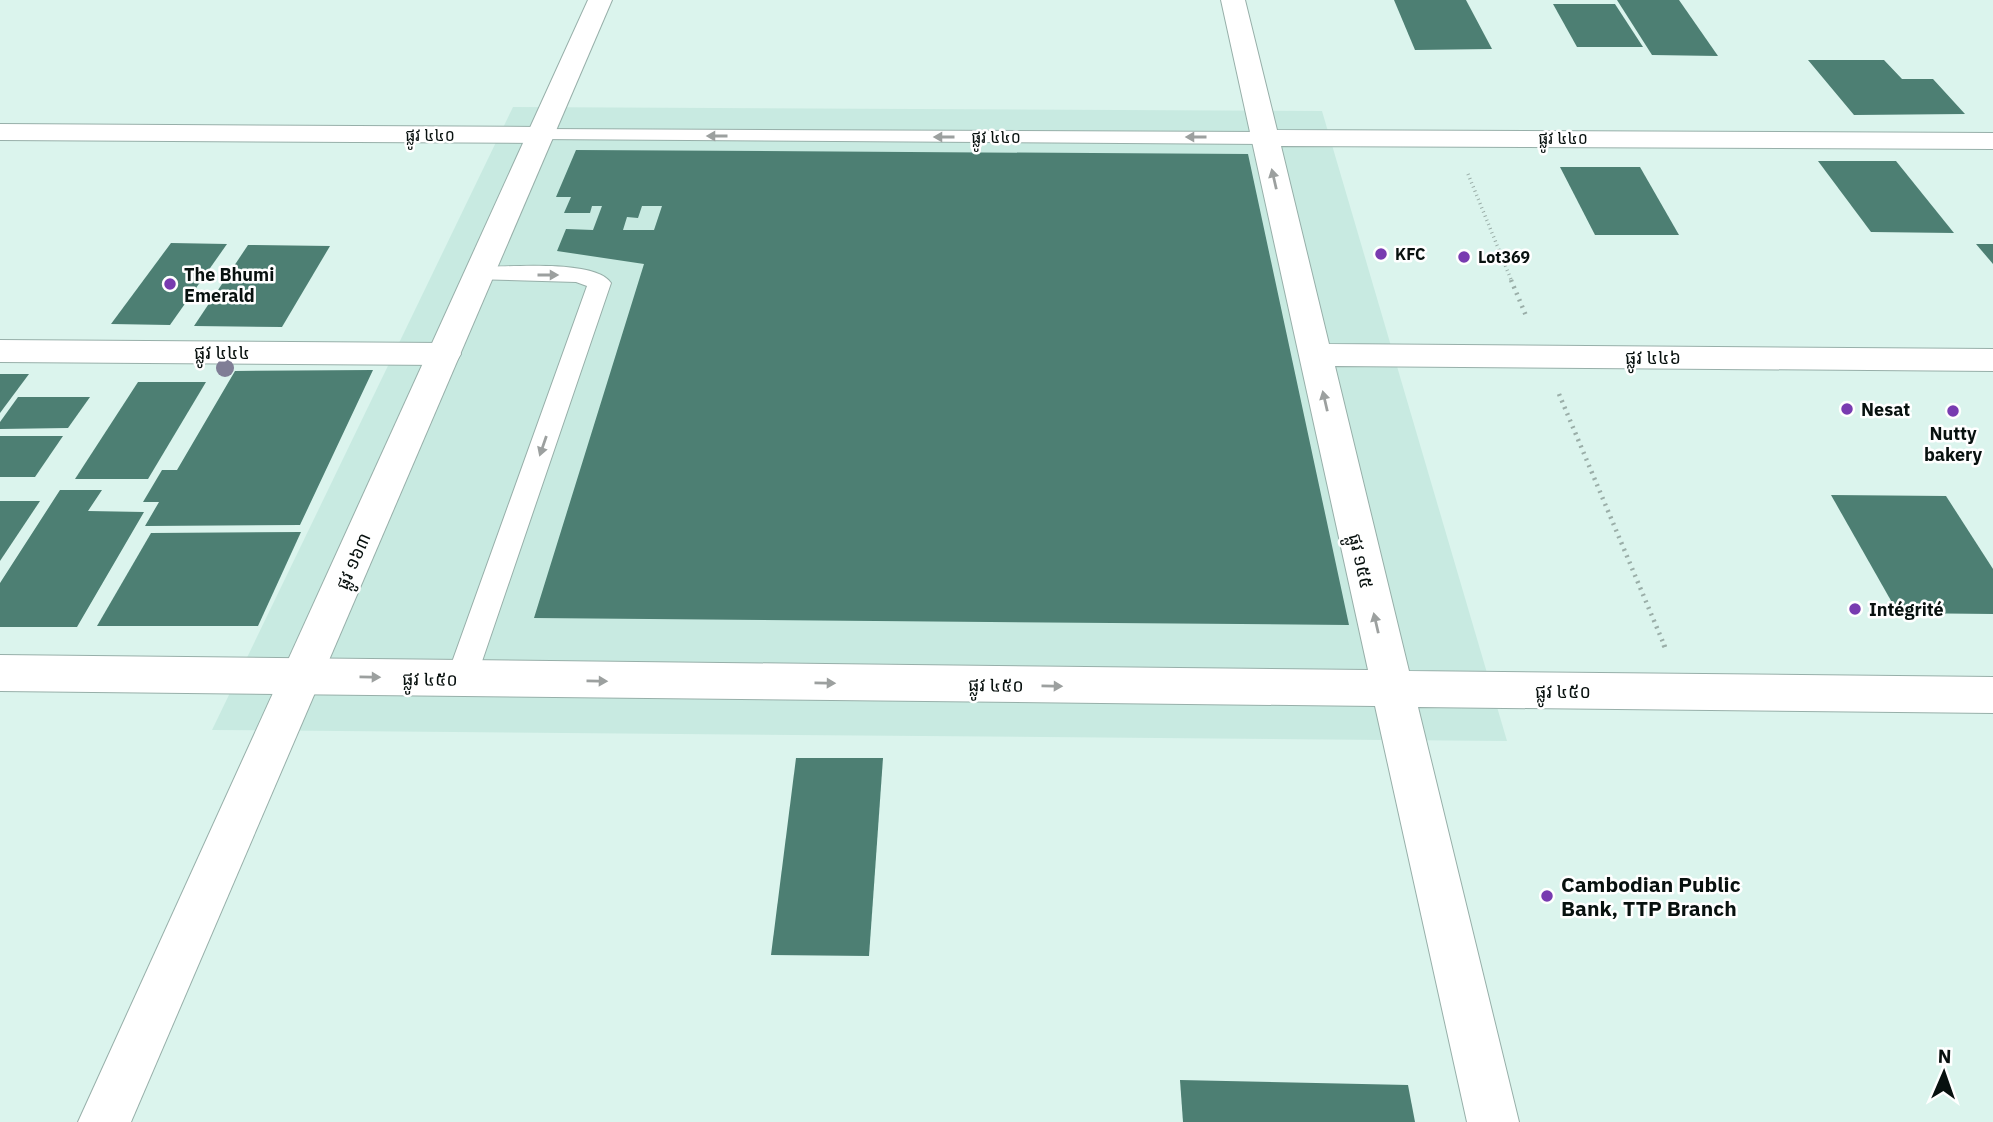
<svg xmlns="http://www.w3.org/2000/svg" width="1993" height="1122" viewBox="0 0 1993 1122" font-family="'IBM Plex Sans','Noto Sans Khmer',sans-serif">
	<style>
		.built { fill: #c8eae1 }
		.building { fill: #4d7f73; fill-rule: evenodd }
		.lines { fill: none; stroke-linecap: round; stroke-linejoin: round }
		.service-casing { stroke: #97afa9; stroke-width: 2 }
		.minor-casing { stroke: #97afa9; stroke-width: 2 }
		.tertiary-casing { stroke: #97afa9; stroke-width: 2 }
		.path-far2 { stroke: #9aaea8; stroke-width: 3.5; stroke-dasharray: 1 3.5; stroke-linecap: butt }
		.path-far1 { stroke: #9aaea8; stroke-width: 4.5; stroke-dasharray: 2 5; stroke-linecap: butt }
		.path { stroke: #9aaea8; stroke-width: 5; stroke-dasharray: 2 6; stroke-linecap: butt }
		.service { fill: #fff; fill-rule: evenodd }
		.minor { fill: #fff; fill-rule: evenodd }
		.tertiary { fill: #fff; fill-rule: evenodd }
		.tree { fill: #807e96 }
		.oneway { fill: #9ca09f }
		.poi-dot { fill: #783bb0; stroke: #fff; stroke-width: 2.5 }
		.labels { text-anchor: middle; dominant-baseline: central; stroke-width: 5; stroke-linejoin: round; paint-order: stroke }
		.far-street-label { font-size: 16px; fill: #08110f; stroke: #fff }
		.far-poi-label { font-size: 16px; font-weight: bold; fill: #08110f; stroke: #fff; text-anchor: start }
		.poi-label { font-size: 18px; font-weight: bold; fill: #08110f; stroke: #fff; text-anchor: start }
		.street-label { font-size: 18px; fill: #08110f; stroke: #fff }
		.near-poi-label { font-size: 21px; font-weight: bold; fill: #08110f; stroke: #fff; text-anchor: start }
	</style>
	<rect width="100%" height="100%" fill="#dbf4ed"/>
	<!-- built -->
	<polygon class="built" points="513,107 1322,111 1507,741 212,730"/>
	<!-- building -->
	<g class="building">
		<polygon points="1394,0 1466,0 1492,49 1415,50"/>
		<polygon points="1617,0 1679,0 1718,56 1652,55"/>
		<polygon points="1553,4 1615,4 1643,47 1577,47"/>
		<polygon points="1808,60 1884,60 1902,79 1933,79 1965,114 1854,115"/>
		<path d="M576,150l672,4 101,471 -815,-7 110,-354 -87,-13 9,-22 27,1 9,-24h-10l-2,7h-26l7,-16h-15zM642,206h20l-8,24h-31l4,-13 11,1z"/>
		<polygon points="1818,161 1896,161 1954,233 1871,232"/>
		<polygon points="1560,167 1640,167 1679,235 1595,235"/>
		<polygon points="171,243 227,244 170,325 111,324"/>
		<polygon points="1976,244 1993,244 1993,264"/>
		<polygon points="248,245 330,246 282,327 194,326"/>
		<polygon points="373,370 300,525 145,526 159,502 143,502 162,470 177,470 235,371"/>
		<polygon points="0,374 29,374 0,413"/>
		<polygon points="138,382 206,382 148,479 75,479"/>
		<polygon points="18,397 90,397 68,428 0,429 0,422"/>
		<polygon points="0,436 63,436 35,477 0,477"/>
		<polygon points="60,490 102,490 88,511 144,512 77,627 0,627 0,583"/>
		<polygon points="1831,495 1946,496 1993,569 1993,614 1898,613"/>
		<polygon points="0,501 40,501 0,561"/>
		<polygon points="301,532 258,626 97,626 151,533"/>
		<polygon points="796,758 883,758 869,956 771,955"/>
		<polygon points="1180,1080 1408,1085 1415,1122 1183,1122"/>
	</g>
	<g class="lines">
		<defs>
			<g id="service">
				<polygon points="541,129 1264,132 1271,134 1274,138 1271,142 1264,144 534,139 531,135 534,131"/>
				<path d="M479,267c28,0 117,-8 132,16l-135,396 -4,9 -11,4 -11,-4 -4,-9 141,-393 -11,-4 -105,-3 -3,-5 3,-5z"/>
			</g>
			<g id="minor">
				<polygon points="1221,0 1245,0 1277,130 1993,133 1993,149 1281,146 1329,344 1993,349 1993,371 1335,366 1409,671 1993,677 1993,713 1418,707 1519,1122 1467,1122 1375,706 0,691 0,655 1368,670"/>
				<polygon points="0,124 541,127 551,129 555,135 551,141 541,143 0,140"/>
				<polygon points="0,340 444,343 456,346 461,354 456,362 444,365 0,362"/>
			</g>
			<polygon id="tertiary" points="588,0 612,0 131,1122 78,1122"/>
		</defs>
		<!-- service casing -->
		<use href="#service" class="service-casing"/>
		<!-- minor casing -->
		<use href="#minor" class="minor-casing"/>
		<!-- tertiary casing -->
		<use href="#tertiary" class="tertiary-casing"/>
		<!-- path-far2 -->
		<polyline class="path-far2" points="1468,174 1512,282"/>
		<!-- path-far1 -->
		<g class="path-far1">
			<polyline points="1511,280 1527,318"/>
			<polyline points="1559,394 1665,647"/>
		</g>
		<!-- path -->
		<polyline class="path" points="1664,645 1665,648"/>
		<!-- service -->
		<use href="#service" class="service"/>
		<!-- minor -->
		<use href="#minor" class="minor"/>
		<!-- tertiary -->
		<use href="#tertiary" class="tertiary"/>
	</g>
	<!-- trees -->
	<circle class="tree" cx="225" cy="368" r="9"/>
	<!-- one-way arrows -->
	<defs><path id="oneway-solid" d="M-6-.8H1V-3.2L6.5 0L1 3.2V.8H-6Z" transform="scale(1.75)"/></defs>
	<g class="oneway">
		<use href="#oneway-solid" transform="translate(717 136) rotate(-180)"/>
		<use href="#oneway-solid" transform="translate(944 137) rotate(-180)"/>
		<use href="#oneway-solid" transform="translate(1196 137) rotate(-180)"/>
		<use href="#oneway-solid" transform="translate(1274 179) rotate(-103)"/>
		<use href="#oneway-solid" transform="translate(548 275)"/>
		<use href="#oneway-solid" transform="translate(1325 401) rotate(-103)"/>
		<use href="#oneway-solid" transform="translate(543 446) rotate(109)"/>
		<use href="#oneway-solid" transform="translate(1376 623) rotate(-103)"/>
		<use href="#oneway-solid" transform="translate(370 677) rotate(1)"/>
		<use href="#oneway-solid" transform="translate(597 681) rotate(1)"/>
		<use href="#oneway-solid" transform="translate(825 683) rotate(1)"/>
		<use href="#oneway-solid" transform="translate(1052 686) rotate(1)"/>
	</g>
	<!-- markers -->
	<g class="poi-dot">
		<circle cx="1381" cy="254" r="7"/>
		<circle cx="1464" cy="257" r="7"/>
		<circle cx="170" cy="284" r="7"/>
		<circle cx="1847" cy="409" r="7"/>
		<circle cx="1953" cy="411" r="7"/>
		<circle cx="1855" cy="609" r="7"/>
		<circle cx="1547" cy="896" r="7"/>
	</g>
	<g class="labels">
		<!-- far-street labels -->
		<g class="far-street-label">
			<text x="430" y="135">ផ្លូវ ៤៤០</text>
			<text x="996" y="137">ផ្លូវ ៤៤០</text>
			<text x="1563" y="138">ផ្លូវ ៤៤០</text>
		</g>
		<!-- far-poi labels -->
		<g class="far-poi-label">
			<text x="1395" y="254">KFC</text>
			<text x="1478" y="257">Lot369</text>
		</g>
		<!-- poi labels -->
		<g class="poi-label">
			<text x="184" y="274">The Bhumi<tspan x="184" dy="21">Emerald</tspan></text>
			<text x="1861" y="409">Nesat</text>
			<text x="1953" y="433" text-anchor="middle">Nutty<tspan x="1953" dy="21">bakery</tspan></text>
			<text x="1869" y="609">Intégrité</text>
		</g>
		<!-- street labels -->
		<g class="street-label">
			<text x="222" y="352">ផ្លូវ ៤៤៤</text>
			<text x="1653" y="357">ផ្លូវ ៤៤៦</text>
			<text transform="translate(353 561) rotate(-66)">ផ្លូវ ១៦៣</text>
			<text transform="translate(1361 561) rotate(77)">ផ្លូវ ១៥៥</text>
			<text transform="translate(430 679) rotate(1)">ផ្លូវ ៤៥០</text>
			<text transform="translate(996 685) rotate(1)">ផ្លូវ ៤៥០</text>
			<text x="1563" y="691">ផ្លូវ ៤៥០</text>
		</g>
		<!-- near-poi labels -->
		<g class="near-poi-label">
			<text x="1561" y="884">Cambodian Public<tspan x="1561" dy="24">Bank, TTP Branch</tspan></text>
		</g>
	</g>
	<!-- north arrow -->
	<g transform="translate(1944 1073) rotate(2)" stroke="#ffffff" stroke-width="5" paint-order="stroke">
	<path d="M0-5L12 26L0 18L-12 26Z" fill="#08110f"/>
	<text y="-10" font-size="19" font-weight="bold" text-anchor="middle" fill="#08110f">N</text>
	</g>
</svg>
